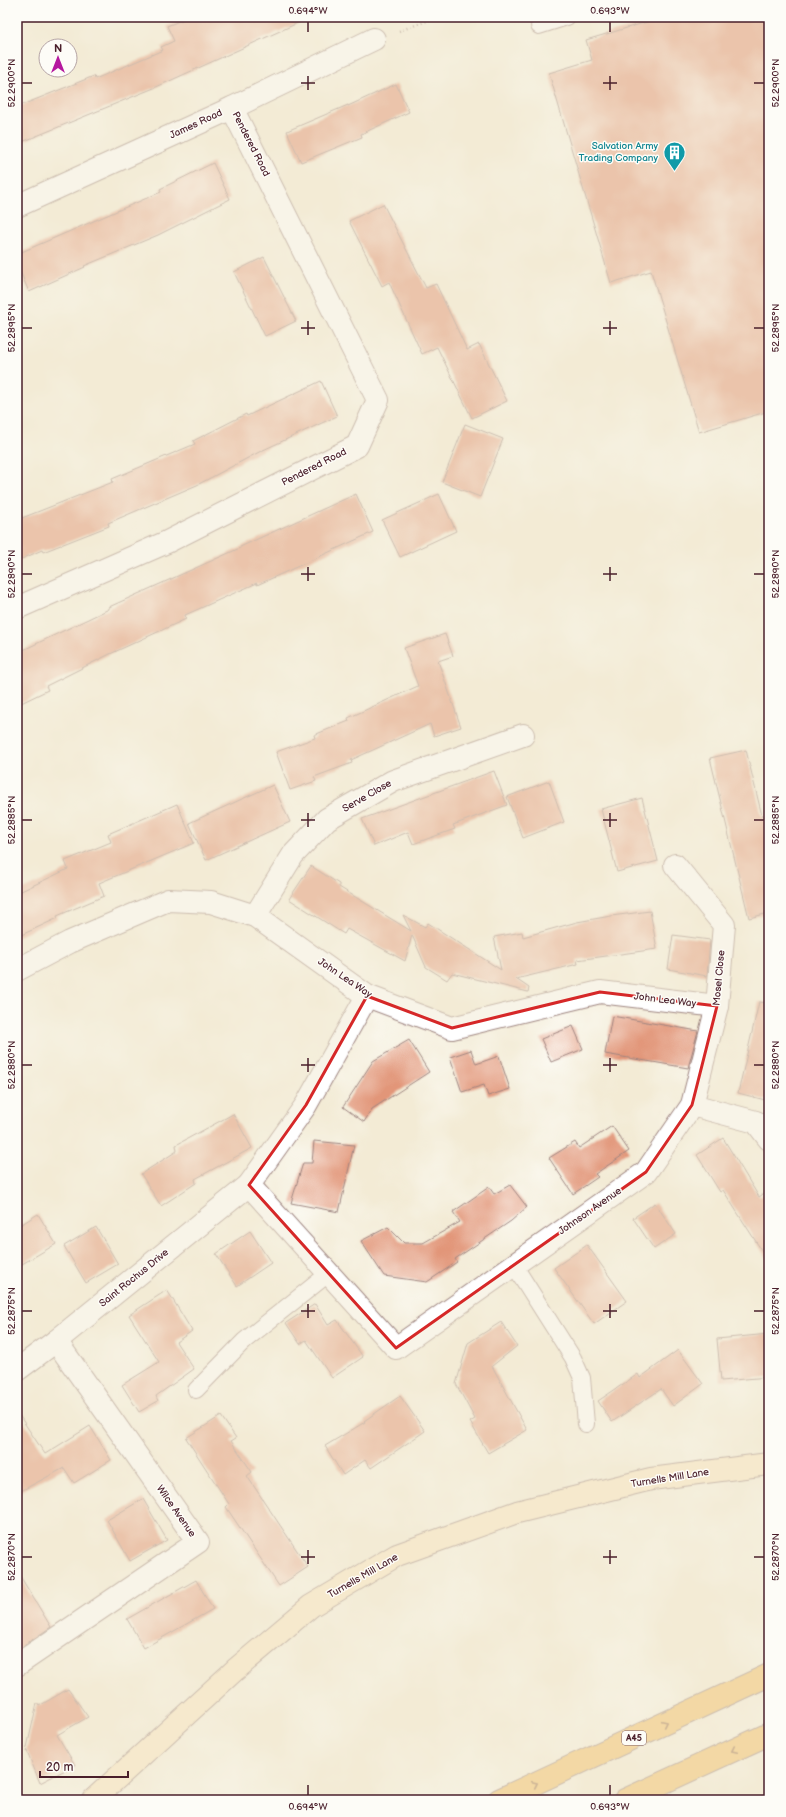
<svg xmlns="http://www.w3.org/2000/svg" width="786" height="1817" viewBox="0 0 786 1817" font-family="'Balsamiq Sans',sans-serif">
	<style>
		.building { fill: #e29679 }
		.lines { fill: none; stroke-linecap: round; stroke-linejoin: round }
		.service-casing { stroke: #9e8580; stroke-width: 18 }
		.minor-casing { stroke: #9e8580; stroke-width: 24 }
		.secondary-casing { stroke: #9e8580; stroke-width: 24 }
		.trunk-casing { stroke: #9e8580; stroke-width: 24 }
		.path { stroke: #9e8580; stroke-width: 2.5; stroke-dasharray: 1 3; stroke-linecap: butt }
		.service { stroke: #fff; stroke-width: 16 }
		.minor { stroke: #fff; stroke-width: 22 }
		.secondary { stroke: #fae7c3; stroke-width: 22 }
		.trunk { stroke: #f3c26a; stroke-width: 22 }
		.oneway { stroke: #9e704a }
		.marked { fill: none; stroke: #d62828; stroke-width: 3; stroke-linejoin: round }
		.ticks { fill: none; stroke: #4a1f2b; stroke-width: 1.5 }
		.labels { text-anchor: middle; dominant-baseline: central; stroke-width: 3; stroke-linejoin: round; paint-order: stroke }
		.shield { fill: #fdfcf7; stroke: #806168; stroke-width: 1 }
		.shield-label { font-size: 9px; font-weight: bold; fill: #4a1f2b }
		.street-label { font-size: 10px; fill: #4a1f2b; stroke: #fdfcf7 }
		.culture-label { font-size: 10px; fill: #0d838f; stroke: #fdfcf7; text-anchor: end }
		.neatline { fill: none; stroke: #4a1f2b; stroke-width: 1.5 }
		.ticks-label { font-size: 10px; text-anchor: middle; fill: #4a1f2b }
	</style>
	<rect width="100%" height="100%" fill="#fdfcf7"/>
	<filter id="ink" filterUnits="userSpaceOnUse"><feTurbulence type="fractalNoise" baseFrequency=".025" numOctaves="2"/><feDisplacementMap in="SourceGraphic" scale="8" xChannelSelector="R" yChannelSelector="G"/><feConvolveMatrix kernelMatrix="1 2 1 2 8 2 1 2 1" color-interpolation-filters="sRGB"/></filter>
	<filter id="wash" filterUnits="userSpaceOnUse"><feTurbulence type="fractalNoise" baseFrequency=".012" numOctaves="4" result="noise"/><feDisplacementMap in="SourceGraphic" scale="16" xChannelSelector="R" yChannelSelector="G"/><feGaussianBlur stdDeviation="0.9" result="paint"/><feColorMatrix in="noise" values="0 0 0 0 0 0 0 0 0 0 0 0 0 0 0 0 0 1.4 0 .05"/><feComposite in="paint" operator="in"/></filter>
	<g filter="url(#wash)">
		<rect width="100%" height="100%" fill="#f3ebd5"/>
		<g id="blocks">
			<!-- building -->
			<g class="building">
				<polygon points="189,17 311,17 154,88 17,144 17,107 94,76 95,79 163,50 161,47 174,41 167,26"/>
				<polygon points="664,17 769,17 769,411 699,432 651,271 611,283 549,73 592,60 586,40"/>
				<polygon points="396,84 409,112 361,134 362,137 301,162 287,131 348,105 348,106"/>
				<polygon points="213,163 230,199 158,235 84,266 85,267 29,292 17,264 17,254 161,192 160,189"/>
				<polygon points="383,204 426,288 436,284 467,350 479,344 507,401 472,418 437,347 422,354 389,282 382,286 349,221"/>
				<polygon points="264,257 296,321 265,336 234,272"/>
				<polygon points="321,381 337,416 261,451 197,485 108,523 109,526 43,552 42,550 17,561 17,520 113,482 112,479 195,444 193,441 246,414 247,416"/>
				<polygon points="465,424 503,439 480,497 442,482"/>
				<polygon points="356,494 373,532 257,585 257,583 185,615 186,619 110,654 46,686 48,690 17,705 17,653 109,609 109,607 240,548 240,547"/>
				<polygon points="439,494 456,531 400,557 382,520"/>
				<polygon points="445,634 453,656 438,661 461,727 434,736 430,724 351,760 352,763 314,777 316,781 290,790 276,752 315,738 314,735 349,721 348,718 418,686 404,648"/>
				<polygon points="746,750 762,816 764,816 769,837 769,913 749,918 710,758"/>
				<polygon points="494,771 507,805 453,825 455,829 413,844 408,832 374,846 362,819"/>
				<polygon points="549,781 564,822 523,838 507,797"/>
				<polygon points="273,785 290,822 206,860 189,823"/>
				<polygon points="642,798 658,861 617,872 601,809"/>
				<polygon points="177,804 194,843 99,883 104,896 57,916 58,918 17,937 17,893 68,869 65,861 111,842 108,834"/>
				<polygon points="311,866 339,884 339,887 411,931 403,915 425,927 428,923 501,970 494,937 522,932 523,937 577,922 611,916 650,911 657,949 577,960 578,964 516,979 529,988 528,992 452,973 447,980 426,967 412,935 405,961 347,929 344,934 289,899"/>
				<polygon points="673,935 710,940 707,976 668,969"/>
				<polygon points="759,1002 769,1003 769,1101 738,1093"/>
				<polygon points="612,1016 698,1031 688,1068 605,1054"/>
				<polygon points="573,1026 583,1049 551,1062 541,1039"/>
				<polygon points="409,1040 429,1072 372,1109 364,1122 343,1107 373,1061"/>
				<polygon points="471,1050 476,1064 499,1056 510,1089 488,1096 484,1085 462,1092 450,1057"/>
				<polygon points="233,1114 252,1148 195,1179 196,1183 161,1206 141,1174 177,1151 176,1145"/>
				<polygon points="612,1126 629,1151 595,1174 598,1177 573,1194 549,1158 575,1142 579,1148"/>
				<polygon points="723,1138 759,1197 769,1190 769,1262 723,1190 720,1192 697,1155"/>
				<polygon points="314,1141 354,1145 339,1212 291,1203 303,1163 312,1163"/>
				<polygon points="510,1185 527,1207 511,1221 455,1259 457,1262 427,1282 384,1276 361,1241 388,1227 404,1243 423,1243 460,1222 453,1212 489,1187 494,1194"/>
				<polygon points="655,1203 676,1234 654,1249 633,1218"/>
				<polygon points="38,1214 56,1244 17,1267 17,1227"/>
				<polygon points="96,1227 118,1264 86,1283 64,1246"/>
				<polygon points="250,1231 271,1263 237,1286 216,1254"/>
				<polygon points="587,1245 627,1301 594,1324 554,1268"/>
				<polygon points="167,1290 192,1331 176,1342 194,1369 156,1396 158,1401 139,1412 122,1385 159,1362 129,1315"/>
				<polygon points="315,1304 328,1325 337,1320 363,1357 332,1378 306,1340 300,1344 286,1323"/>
				<polygon points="501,1322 517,1346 492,1366 527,1430 488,1453 470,1422 475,1419 456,1384 468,1343"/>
				<polygon points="769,1334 769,1377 721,1381 717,1339"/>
				<polygon points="678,1350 703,1384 673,1406 661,1389 612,1422 598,1401 638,1374 640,1378"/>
				<polygon points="400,1396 425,1431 371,1468 365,1460 343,1475 325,1446 365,1422 364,1421"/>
				<polygon points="17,1412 45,1454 90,1426 111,1460 74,1483 64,1468 17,1493"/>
				<polygon points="221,1416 236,1438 231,1441 252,1472 247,1476 308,1567 279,1586 226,1507 229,1504 186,1438"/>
				<polygon points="143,1499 167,1540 130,1561 107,1520"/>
				<polygon points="17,1571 51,1627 17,1650"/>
				<polygon points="196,1580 213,1609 144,1648 127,1619"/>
				<polygon points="68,1689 88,1717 57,1735 75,1765 40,1783 27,1751 26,1752 37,1703 39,1706"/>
			</g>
		</g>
	</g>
	<g filter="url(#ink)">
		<use href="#blocks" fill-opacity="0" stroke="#9e8580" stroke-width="1"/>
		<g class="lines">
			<defs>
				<g id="service">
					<polyline points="539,26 567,17"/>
					<polyline points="514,1265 573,1358 582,1378 586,1424"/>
					<polyline points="196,1390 244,1341 328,1274"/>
				</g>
				<g id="minor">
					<polyline points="17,206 232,108 374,39"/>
					<polyline points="17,608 167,542 357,446 378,400 232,108"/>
					<polyline points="255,916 293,855 327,819 393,781 523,735"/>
					<polyline points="17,970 70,942 168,900 211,902 255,916 367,996 452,1028 600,992 717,1006"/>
					<polyline points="692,1105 756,1122 769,1139"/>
					<polyline points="249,1185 306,1105 367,996"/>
					<polyline points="17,1370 56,1341 249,1185 396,1348 646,1172 692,1105 717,1006 724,925 675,865"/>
					<polyline points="17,1665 198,1542 56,1341"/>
				</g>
				<polyline id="secondary" points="93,1800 235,1670 311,1606 397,1555 517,1512 651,1479 769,1464"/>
				<g id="trunk">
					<polyline points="499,1800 769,1675"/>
					<polyline points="625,1800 769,1734"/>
				</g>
			</defs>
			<!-- service casing -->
			<use href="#service" class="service-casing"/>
			<!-- minor casing -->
			<use href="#minor" class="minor-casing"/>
			<!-- secondary casing -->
			<use href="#secondary" class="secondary-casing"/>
			<!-- trunk casing -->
			<use href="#trunk" class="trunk-casing"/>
			<!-- path -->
			<polyline class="path" points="399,31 438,17"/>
			<!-- service -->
			<use href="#service" class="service"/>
			<!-- minor -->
			<use href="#minor" class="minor"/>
			<!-- secondary -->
			<use href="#secondary" class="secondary"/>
			<!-- trunk -->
			<use href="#trunk" class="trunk"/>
		</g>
		<!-- one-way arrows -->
		<defs><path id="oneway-chevron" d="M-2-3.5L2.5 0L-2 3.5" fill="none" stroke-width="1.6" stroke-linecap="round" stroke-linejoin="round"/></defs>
		<g class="oneway">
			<use href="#oneway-chevron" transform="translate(665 1723) rotate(-25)"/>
			<use href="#oneway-chevron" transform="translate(734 1750) rotate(155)"/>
			<use href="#oneway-chevron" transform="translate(535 1784) rotate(-25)"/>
		</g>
	</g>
	<!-- marked area -->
	<path d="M0 0H786V1817H0ZM600,992l117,14 -25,99 -46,67 -250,176 -147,-163 57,-80 61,-109 85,32z" fill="#f3ebd5" fill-opacity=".55" fill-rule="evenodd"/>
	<path class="marked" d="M600,992l117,14 -25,99 -46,67 -250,176 -147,-163 57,-80 61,-109 85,32z"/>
	<!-- ticks -->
	<path class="ticks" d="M308,22v10M610,22v10M308,76v14M610,76v14M22,83h10M301,83h14M603,83h14M754,83h10M308,321v14M610,321v14M22,328h10M301,328h14M603,328h14M754,328h10M308,567v14M610,567v14M22,574h10M301,574h14M603,574h14M754,574h10M308,813v14M610,813v14M22,820h10M301,820h14M603,820h14M754,820h10M308,1058v14M610,1058v14M22,1065h10M301,1065h14M603,1065h14M754,1065h10M308,1304v14M610,1304v14M22,1311h10M301,1311h14M603,1311h14M754,1311h10M308,1550v14M610,1550v14M22,1557h10M301,1557h14M603,1557h14M754,1557h10M308,1785v10M610,1785v10"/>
	<!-- icons -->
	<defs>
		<symbol id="building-pin" viewBox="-11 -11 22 30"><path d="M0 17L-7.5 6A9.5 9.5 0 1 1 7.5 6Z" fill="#0f9aa8" stroke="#fdfcf7"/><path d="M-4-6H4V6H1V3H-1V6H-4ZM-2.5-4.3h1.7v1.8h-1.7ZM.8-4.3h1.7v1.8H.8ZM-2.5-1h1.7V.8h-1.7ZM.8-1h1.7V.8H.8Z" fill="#fff"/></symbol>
	</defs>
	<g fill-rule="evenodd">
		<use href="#building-pin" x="662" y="140" width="25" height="34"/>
	</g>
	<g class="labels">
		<!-- shield labels -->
		<rect class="shield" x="622" y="1731" width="24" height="14" rx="3"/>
		<g class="shield-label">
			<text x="634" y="1738">A45</text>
		</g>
		<!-- street labels -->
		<g class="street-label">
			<text transform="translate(196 124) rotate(-25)">James Road</text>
			<text transform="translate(251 144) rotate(63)">Pendered Road</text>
			<text transform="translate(314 467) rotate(-27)">Pendered Road</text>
			<text transform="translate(367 796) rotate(-30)">Serve Close</text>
			<text transform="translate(345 978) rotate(34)">John Lea Way</text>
			<text transform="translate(719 978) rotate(-85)">Mosel Close</text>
			<text transform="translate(665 1000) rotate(7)">John Lea Way</text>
			<text transform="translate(590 1211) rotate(-35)">Johnson Avenue</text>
			<text transform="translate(134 1278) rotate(-39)">Saint Rochus Drive</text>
			<text transform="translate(670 1478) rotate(-9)">Turnells Mill Lane</text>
			<text transform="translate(176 1511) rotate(55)">Wilce Avenue</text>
			<text transform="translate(363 1576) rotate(-30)">Turnells Mill Lane</text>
		</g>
		<!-- culture labels -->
		<g class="culture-label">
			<text x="658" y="146">Salvation Army<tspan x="658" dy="12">Trading Company</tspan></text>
		</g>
	</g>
	<!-- margin -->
	<rect width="786" height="1817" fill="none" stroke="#fdfcf7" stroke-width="44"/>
	<!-- north arrow -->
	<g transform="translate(58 58)"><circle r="19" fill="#fdfcf7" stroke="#b5a4a5"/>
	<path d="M0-3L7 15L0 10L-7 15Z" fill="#b5179e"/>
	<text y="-6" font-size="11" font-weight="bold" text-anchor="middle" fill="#4a1f2b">N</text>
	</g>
	<!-- scale -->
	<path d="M40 1771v6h88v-6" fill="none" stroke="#4a1f2b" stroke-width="2"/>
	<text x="46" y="1771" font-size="12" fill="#4a1f2b" stroke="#fdfcf7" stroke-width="3" paint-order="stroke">20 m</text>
	<rect x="22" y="22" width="742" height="1773" class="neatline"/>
	<g class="ticks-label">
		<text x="308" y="14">0.694°W</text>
		<text x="610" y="14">0.693°W</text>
		<text transform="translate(11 83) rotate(-90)" y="4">52.2900°N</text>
		<text transform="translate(775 83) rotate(-90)" y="4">52.2900°N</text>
		<text transform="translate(11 328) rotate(-90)" y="4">52.2895°N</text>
		<text transform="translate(775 328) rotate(-90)" y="4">52.2895°N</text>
		<text transform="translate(11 574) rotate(-90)" y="4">52.2890°N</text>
		<text transform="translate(775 574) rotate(-90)" y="4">52.2890°N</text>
		<text transform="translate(11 820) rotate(-90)" y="4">52.2885°N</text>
		<text transform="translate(775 820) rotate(-90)" y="4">52.2885°N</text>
		<text transform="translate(11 1065) rotate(-90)" y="4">52.2880°N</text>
		<text transform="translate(775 1065) rotate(-90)" y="4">52.2880°N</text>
		<text transform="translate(11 1311) rotate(-90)" y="4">52.2875°N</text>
		<text transform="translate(775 1311) rotate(-90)" y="4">52.2875°N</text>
		<text transform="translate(11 1557) rotate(-90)" y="4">52.2870°N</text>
		<text transform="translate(775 1557) rotate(-90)" y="4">52.2870°N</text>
		<text x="308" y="1810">0.694°W</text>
		<text x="610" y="1810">0.693°W</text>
	</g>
</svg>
